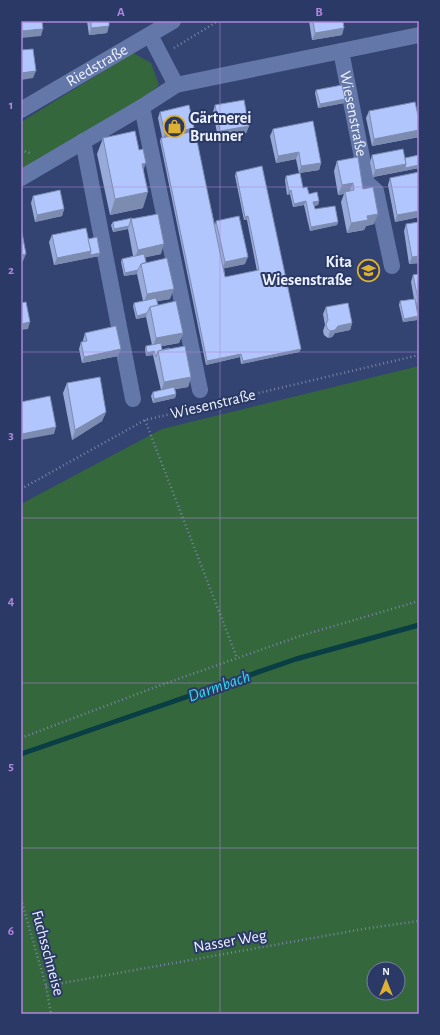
<svg xmlns="http://www.w3.org/2000/svg" width="440" height="1035" viewBox="0 0 440 1035" font-family="'Alegreya Sans',sans-serif">
	<style>
		.green { fill: #35673d; fill-rule: evenodd }
		.lines { fill: none; stroke-linecap: round; stroke-linejoin: round }
		.stream { stroke: #093e44; stroke-width: 5 }
		.path { stroke: #7984a6; stroke-width: 2.5; stroke-dasharray: 1 3; stroke-linecap: butt }
		.minor { stroke: #6477a9; stroke-width: 16 }
		.wall { fill: #98aad9 }
		.shaded-wall { fill: #7c8bb0 }
		.building { fill: #b1c6fc; stroke: #7c8bb0 }
		.grid { fill: none; stroke: #af86dc; stroke-width: 1; stroke-opacity: 0.55 }
		.labels { text-anchor: middle; dominant-baseline: central; stroke-width: 4; stroke-linejoin: round; paint-order: stroke }
		.street-label { font-size: 16px; fill: #eff3ff; stroke: #2a3966 }
		.poi-label { font-size: 16px; font-weight: bold; fill: #eff3ff; stroke: #2a3966; text-anchor: start }
		.water-label { font-size: 17px; font-style: italic; fill: #33d7eb; stroke: #2a3966 }
		.neatline { fill: none; stroke: #af86dc; stroke-width: 1.5 }
		.grid-label { font-size: 13px; text-anchor: middle; font-weight: bold; fill: #af86dc }
	</style>
	<rect width="100%" height="100%" fill="#344472"/>
	<!-- green -->
	<g class="green">
		<polygon points="133,53 151,63 159,85 146,96 21,171 21,122"/>
		<path d="M419,366v648h-398v-510l141,-75zM374,969h24v24h-24z"/>
	</g>
	<g class="lines">
		<!-- stream -->
		<polyline class="stream" points="21,754 296,659 419,625"/>
		<!-- path -->
		<g class="path">
			<polyline points="174,48 218,21"/>
			<polyline points="21,150 30,153"/>
			<polyline points="208,405 419,355"/>
			<polyline points="145,420 237,658"/>
			<polyline points="21,489 145,420 201,407"/>
			<polyline points="21,738 161,685 300,636 419,601"/>
			<polyline points="21,899 46,986 51,1014"/>
			<polyline points="46,986 363,929 419,921"/>
		</g>
		<!-- minor -->
		<g class="minor">
			<polyline points="150,35 176,85"/>
			<path id="s1" d="M341,51l26,132 9,8 16,75"/>
			<polyline points="142,107 200,390"/>
			<path id="s2" d="M21,110l152,-89"/>
			<polyline points="83,141 133,399"/>
			<polyline points="21,178 142,107 176,85 419,35"/>
		</g>
	</g>
	<!-- wall -->
	<g class="wall">
		<polygon points="87,21 109,21 107,33 89,35"/>
		<polygon points="309,21 343,21 342,35 312,40"/>
		<polygon points="316,90 344,103 318,108 315,93"/>
		<polygon points="215,105 249,126 246,133 218,138 213,112"/>
		<polygon points="369,111 419,120 419,137 372,146 366,118"/>
		<polygon points="160,112 193,131 215,225 216,221 245,264 224,268 225,277 257,271 247,220 244,220 235,176 236,172 301,349 299,352 241,364 240,357 206,365 160,141 161,138 162,137 158,118"/>
		<polygon points="273,129 321,163 319,170 299,173 296,159 276,163 270,136"/>
		<polygon points="103,138 144,170 143,208 110,215 97,154"/>
		<polygon points="372,155 405,158 419,155 419,168 373,177 370,162"/>
		<polygon points="337,161 363,189 374,224 366,226 364,230 347,233 341,202 344,194 338,195 334,171"/>
		<polygon points="419,172 419,217 395,222 388,185 390,178"/>
		<polygon points="286,176 303,188 309,194 319,201 318,205 314,206 315,209 338,222 337,225 310,231 304,205 293,207 290,194 287,195 285,180"/>
		<polygon points="33,196 64,209 62,216 35,222 31,203"/>
		<polygon points="132,219 161,254 145,257 146,262 170,299 157,301 158,305 183,333 179,343 162,346 162,350 191,377 188,387 175,389 176,394 175,398 153,403 151,396 153,392 161,390 153,355 146,356 145,349 146,346 152,345 146,317 136,319 133,306 134,303 143,301 137,274 124,276 121,262 122,259 133,256 128,229 113,232 111,225 113,222"/>
		<polygon points="406,224 419,263 409,264 404,231"/>
		<polygon points="52,235 88,239 99,256 54,265 49,242"/>
		<polygon points="419,274 419,305 416,306 418,316 417,320 403,322 399,305 400,301 414,299 411,282 413,275"/>
		<polygon points="326,307 352,323 350,330 335,333 332,337 328,338 324,335 323,331 325,325 323,314"/>
		<polygon points="85,333 118,356 82,363 79,349 81,342 83,342 83,340"/>
		<polygon points="67,383 106,412 102,421 72,440 63,393"/>
	</g>
	<!-- shaded-wall -->
	<g class="shaded-wall">
		<polygon points="109,26 107,33 89,35 91,28"/>
		<polygon points="344,28 342,35 312,40 315,33"/>
		<polygon points="43,29 41,36 21,38 21,31"/>
		<polygon points="36,71 33,78 21,80 21,73"/>
		<polygon points="345,99 344,103 318,108 320,104"/>
		<polygon points="249,126 246,133 218,138 220,131"/>
		<polygon points="194,128 192,135 162,141 165,134"/>
		<polygon points="419,130 419,137 372,146 374,139"/>
		<polygon points="299,152 296,159 276,163 278,156"/>
		<polygon points="146,163 140,179 142,164"/>
		<polygon points="321,163 319,170 299,173 301,166"/>
		<polygon points="406,164 419,165 419,168 373,177 375,170"/>
		<polygon points="353,183 349,193 345,192 344,194 338,195 342,185"/>
		<polygon points="291,190 290,194 287,195 289,191"/>
		<polygon points="148,192 143,208 110,215 115,199"/>
		<polygon points="306,201 304,205 293,207 294,204"/>
		<polygon points="319,201 318,205 312,206 313,202"/>
		<polygon points="64,209 62,216 35,222 37,215"/>
		<polygon points="419,211 419,217 395,222 397,215"/>
		<polygon points="378,214 374,224 366,226 364,230 347,233 351,223 367,216"/>
		<polygon points="248,216 247,220 244,220 245,217"/>
		<polygon points="338,222 337,225 310,231 311,227"/>
		<polygon points="129,226 128,229 113,232 114,229"/>
		<polygon points="164,244 161,254 134,260 138,250"/>
		<polygon points="91,251 100,253 99,256 54,265 57,258"/>
		<polygon points="26,254 23,261 21,262 21,255"/>
		<polygon points="419,256 419,263 409,264 412,257"/>
		<polygon points="248,257 245,264 222,269 225,262"/>
		<polygon points="138,270 137,274 124,276 125,273"/>
		<polygon points="174,289 170,299 143,304 147,294"/>
		<polygon points="418,299 419,299 419,305 415,306"/>
		<polygon points="147,313 146,317 136,319 137,316"/>
		<polygon points="418,316 417,320 403,322 404,319"/>
		<polygon points="30,322 28,329 21,330 21,324"/>
		<polygon points="352,323 350,330 335,333 332,337 328,338 330,331 338,326"/>
		<polygon points="183,333 179,343 152,348 156,338"/>
		<polygon points="121,349 118,356 82,363 84,357"/>
		<polygon points="301,349 299,352 241,364 243,361"/>
		<polygon points="154,351 153,355 146,356 147,353"/>
		<polygon points="241,354 240,357 206,365 207,361"/>
		<polygon points="191,377 188,387 161,392 164,382"/>
		<polygon points="176,394 175,398 153,403 154,399"/>
		<polygon points="106,412 102,421 72,440 75,430"/>
		<polygon points="56,427 54,434 21,440 21,437 22,434"/>
	</g>
	<!-- building -->
	<g class="building">
		<polygon points="21,21 42,21 43,29 21,31"/>
		<polygon points="91,21 109,21 109,26 91,28"/>
		<polygon points="313,21 343,21 344,28 315,33"/>
		<polygon points="33,49 36,71 21,73 21,50"/>
		<polygon points="342,85 345,99 320,104 316,90"/>
		<polygon points="244,100 249,126 220,131 215,105"/>
		<polygon points="415,102 419,120 419,130 374,139 369,111"/>
		<polygon points="189,105 194,128 165,134 160,112"/>
		<polygon points="313,121 321,163 301,166 299,152 278,156 273,129"/>
		<polygon points="135,131 139,150 143,149 146,163 142,164 148,192 115,199 103,138"/>
		<polygon points="195,131 225,277 259,270 248,216 245,217 236,172 262,166 301,349 243,361 241,354 207,361 161,138"/>
		<polygon points="403,149 406,164 375,170 372,155"/>
		<polygon points="419,155 419,165 405,168 406,164 405,158"/>
		<polygon points="358,157 363,189 373,187 378,214 367,216 368,220 351,223 345,192 354,190 353,183 342,185 337,161"/>
		<polygon points="419,172 419,211 397,215 390,178"/>
		<polygon points="300,173 303,188 307,187 309,194 317,192 319,201 313,202 315,209 335,206 338,222 311,227 306,201 294,204 291,190 289,191 286,176"/>
		<polygon points="60,190 64,209 37,215 33,196"/>
		<polygon points="158,214 164,244 138,250 131,219"/>
		<polygon points="239,216 248,257 225,262 216,221"/>
		<polygon points="132,218 132,219 131,219 129,226 114,229 113,222"/>
		<polygon points="419,222 419,256 412,257 406,224"/>
		<polygon points="21,228 26,254 21,255"/>
		<polygon points="86,228 91,251 57,258 52,235"/>
		<polygon points="97,237 100,253 90,255 91,251 88,239"/>
		<polygon points="144,254 146,262 141,264 138,270 125,273 122,259"/>
		<polygon points="167,258 174,289 147,294 141,264"/>
		<polygon points="419,274 419,299 418,299 413,275"/>
		<polygon points="156,298 158,305 150,307 147,313 137,316 134,303"/>
		<polygon points="415,299 418,316 404,319 400,301"/>
		<polygon points="176,301 183,333 156,338 150,307"/>
		<polygon points="26,302 30,322 21,324 21,303"/>
		<polygon points="348,303 352,323 338,326 335,330 330,331 327,328 326,324 328,320 326,307"/>
		<polygon points="116,326 121,349 84,357 81,342 87,341 85,333"/>
		<polygon points="161,343 162,350 169,348 170,349 158,351 156,357 154,351 147,353 146,346"/>
		<polygon points="185,346 191,377 164,382 158,351"/>
		<polygon points="100,377 106,412 75,430 67,383"/>
		<polygon points="174,387 176,394 154,399 153,392"/>
		<polygon points="50,396 56,427 22,434 21,428 21,402"/>
	</g>
	<!-- grid -->
	<path class="grid" d="M220,21v993M21,187h398M21,352h398M21,518h398M21,683h398M21,848h398"/>
	<!-- icons -->
	<defs>
		<symbol id="shop-ring" viewBox="-11 -11 22 22"><circle r="9.5" fill="#2a3966" stroke="#deb133" stroke-width="1.5"/><path d="M-5-2.5h2.3a2.7 3.5 0 0 1 5.4 0H5L5.5 6h-11ZM-1.5-2.5h3a1.5 2.3 0 0 0-3 0Z" fill="#deb133"/></symbol>
		<symbol id="school-ring" viewBox="-11 -11 22 22"><circle r="9.5" fill="#2a3966" stroke="#deb133" stroke-width="1.5"/><path d="M0-5L7-2L0 1L-7-2ZM-4 1L0 2.5L4 1V4Q0 6-4 4Z" fill="#deb133"/></symbol>
	</defs>
	<g fill-rule="evenodd">
		<use href="#shop-ring" x="162" y="114" width="25" height="25"/>
		<use href="#school-ring" x="356" y="258" width="25" height="25"/>
	</g>
	<g class="labels">
		<!-- street labels -->
		<g class="street-label">
			<text stroke="none"><textPath href="#s2" startOffset="88">Riedstraße</textPath></text>
			<text stroke="none"><textPath href="#s1" startOffset="64">Wiesenstraße</textPath></text>
			<text transform="translate(213 404) rotate(-13)">Wiesenstraße</text>
			<text transform="translate(230 941) rotate(-10)">Nasser Weg</text>
			<text transform="translate(48 953) rotate(75)">Fuchsschneise</text>
		</g>
		<!-- poi labels -->
		<g class="poi-label">
			<text x="190" y="118">Gärtnerei<tspan x="190" dy="18">Brunner</tspan></text>
			<text x="352" y="262" text-anchor="end">Kita<tspan x="352" dy="18">Wiesenstraße</tspan></text>
		</g>
		<!-- water labels -->
		<g class="water-label">
			<text transform="translate(219 686) rotate(-19)">Darmbach</text>
		</g>
	</g>
	<!-- border -->
	<rect width="440" height="1035" fill="none" stroke="#2a3966" stroke-width="44"/>
	<!-- north arrow -->
	<g transform="translate(386 981)"><circle r="19" fill="#2a3966" stroke="#7983a3"/>
	<path d="M0-3L7 15L0 10L-7 15Z" fill="#deb133"/>
	<text y="-6" font-size="11" font-weight="bold" text-anchor="middle" fill="#eff3ff">N</text>
	</g>
	<rect x="22" y="22" width="396" height="991" class="neatline"/>
	<g class="grid-label">
		<text x="121" y="16">A</text>
		<text x="319" y="16">B</text>
		<text x="11" y="109">1</text>
		<text x="11" y="274">2</text>
		<text x="11" y="439">3</text>
		<text x="11" y="605">4</text>
		<text x="11" y="770">5</text>
		<text x="11" y="935">6</text>
	</g>
</svg>
